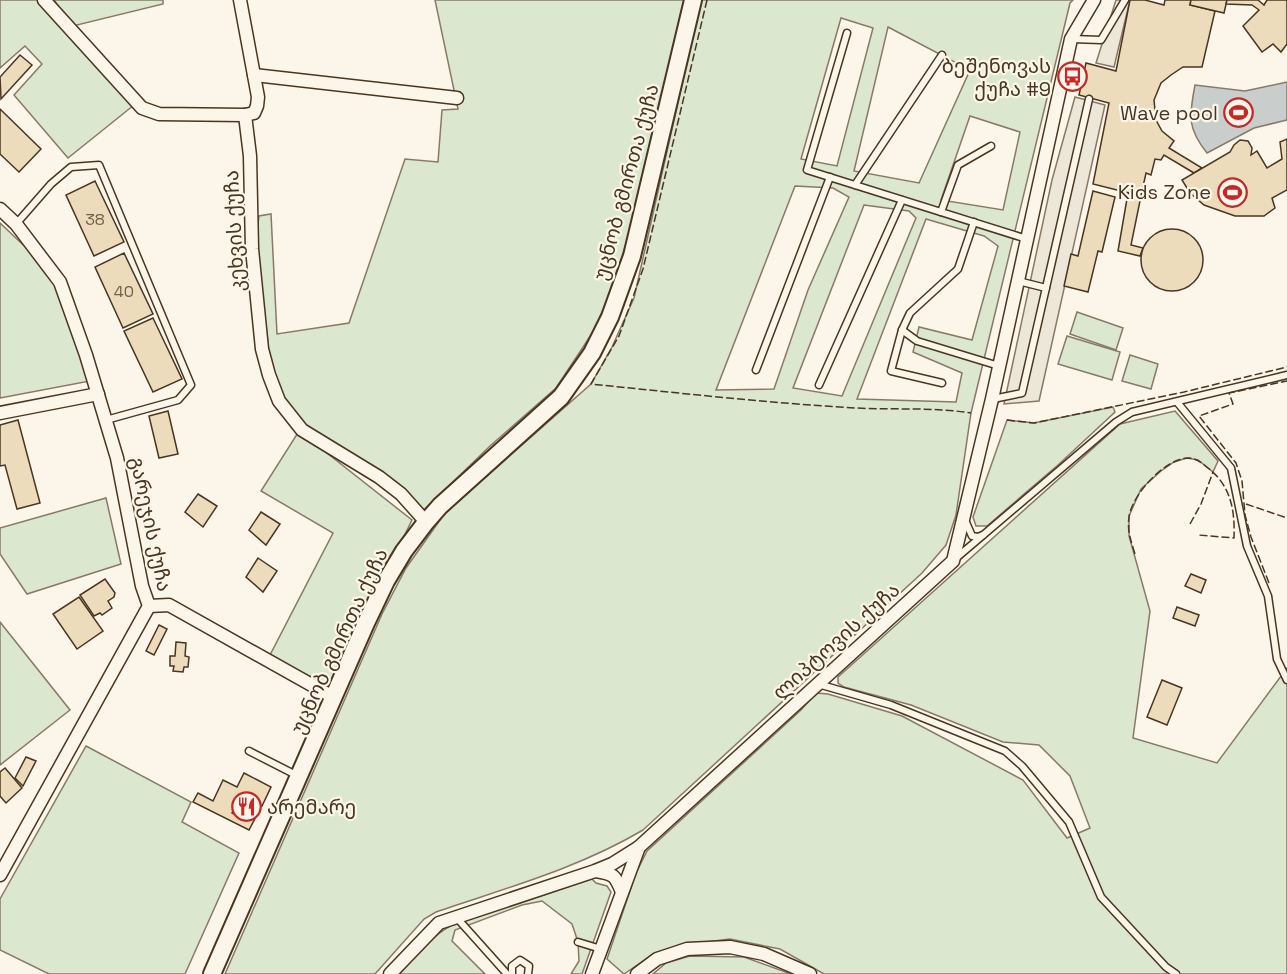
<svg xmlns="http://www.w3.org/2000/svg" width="1287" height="974" viewBox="0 0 1287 974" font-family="'Space Grotesk','Noto Sans Georgian',sans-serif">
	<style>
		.green { fill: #dce7d0; stroke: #887966; stroke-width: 1.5; fill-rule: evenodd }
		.parking { fill: #ede7d9; stroke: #887966; stroke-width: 1.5 }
		.water { fill: #c9cecd; stroke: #887966; stroke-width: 1.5 }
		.building { fill: #ecdcbc; stroke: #4a3520; stroke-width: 1.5; fill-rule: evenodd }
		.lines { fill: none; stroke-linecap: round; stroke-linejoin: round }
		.service-casing { stroke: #4a3520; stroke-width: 9 }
		.minor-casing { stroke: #4a3520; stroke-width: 15 }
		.secondary-casing { stroke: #4a3520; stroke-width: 20 }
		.service { stroke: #fbf6e9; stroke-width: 6 }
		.minor { stroke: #fbf6e9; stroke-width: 12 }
		.secondary { stroke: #fbf6e9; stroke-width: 16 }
		.fence { stroke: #4a3520; stroke-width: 1.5; stroke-dasharray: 8 3; stroke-linecap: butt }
		.labels { text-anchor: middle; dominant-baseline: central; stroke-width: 4.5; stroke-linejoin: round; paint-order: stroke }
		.number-label { font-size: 16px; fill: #725f47 }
		.poi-label { font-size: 20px; fill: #4a3520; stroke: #fbf6e9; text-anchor: end }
		.street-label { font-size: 20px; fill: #4a3520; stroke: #fbf6e9 }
	</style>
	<rect width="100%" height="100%" fill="#fbf6e9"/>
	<!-- green -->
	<g class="green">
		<polygon points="0,0 38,0 134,105 68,158 14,95 42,64 25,46 0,68"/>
		<polygon points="54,0 163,0 163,4 73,26"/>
		<polygon points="435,0 684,0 634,220 608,299 593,332 556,388 490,446 423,511 306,427 285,401 274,375 269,352 256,240 259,216 271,214 277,334 349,323 405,159 438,162 442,110 458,109"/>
		<path d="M701,0h372l-3,3 -99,410 -15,102 -10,30 -24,28 -279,257c-64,38 -137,58 -207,82l-12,7 -49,55h-150l157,-360 24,-46 39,-55 146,-129 21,-37 22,-49zM841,18l32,10 -36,138 -36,-7zM888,27l82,43 -51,113 -65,-12zM970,116l50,16 -17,78 -62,-10zM795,186l38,2 16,9 -41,93 -34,99 -58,1zM864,205l45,6 7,7 -74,178 -49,-8zM926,219l58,17 14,10 -26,94 -53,-13 -6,25 49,21 -6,29 -99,-3z"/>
		<polygon points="0,223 36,257 56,284 90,381 0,398"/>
		<polygon points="1077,312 1123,328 1116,350 1070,334"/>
		<polygon points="1067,336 1120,352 1112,380 1058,364"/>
		<polygon points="1130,355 1158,364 1151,389 1122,381"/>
		<polygon points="1113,407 1115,412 1058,465 987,526 976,526 973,517 1007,420 1034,423"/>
		<polygon points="1175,411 1218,461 1213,472 1198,460 1187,458 1174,462 1161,471 1141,489 1129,516 1129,536 1150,611 1133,738 1217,763 1287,668 1287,974 824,974 780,949 730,939 682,945 655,953 624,974 607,959 636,873 647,851 801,710 816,693 828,694 902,716 1023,780 1067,838 1090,828 1070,776 1039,745 1003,742 911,705 844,687 838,683 838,677 1120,424"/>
		<polygon points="299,431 412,520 330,686 269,657 333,533 261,491"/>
		<polygon points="106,498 121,564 27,594 0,554 0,528"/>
		<polygon points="0,622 70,710 0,765"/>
		<polygon points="86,746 191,802 182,822 239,853 185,974 49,974 0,950 0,899"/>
		<path d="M592,879l4,4 11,3 4,6 -29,82h-11l8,-13 -1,-19 -6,-18 -30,-23 -20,4 -67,25 -3,11 33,33h-86c16,-18 31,-37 53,-49z"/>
		<polygon points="690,956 744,957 791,974 653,974 666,963"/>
	</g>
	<!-- parking -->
	<g class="parking">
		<polygon points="1116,0 1130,0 1114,67 1096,63"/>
		<polygon points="1075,97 1105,105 1039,401 1004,404 1052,180"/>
	</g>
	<!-- water -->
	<path class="water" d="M1287,82v38l-33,8 -47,25c-20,-25 -18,-37 -12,-68l50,6z"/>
	<!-- building -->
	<g class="building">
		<polygon points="1130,0 1145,0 1164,5 1165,0 1191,0 1190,5 1215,11 1202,67 1183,67 1171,75 1161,83 1154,100 1156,120 1162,131 1174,141 1169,148 1202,168 1194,173 1164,155 1161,160 1155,159 1151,175 1146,173 1141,196 1093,184 1109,103 1079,95 1086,63 1116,71"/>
		<polygon points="1191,0 1227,0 1224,13 1190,5"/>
		<polygon points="1227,0 1258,0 1264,5 1267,0 1287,0 1287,44 1281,52 1273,44 1262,52 1243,26 1259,10 1252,5 1226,4"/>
		<polygon points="20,55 32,65 1,99 0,77"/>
		<polygon points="0,109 41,149 19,172 0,154"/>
		<polygon points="1287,139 1287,190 1272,198 1275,208 1264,216 1235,216 1204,205 1190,193 1182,180 1230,152 1234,145 1240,140 1248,141 1252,148 1251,155 1257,151 1267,168 1282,159 1280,142"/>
		<polygon points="95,181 124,242 94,256 66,195"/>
		<polygon points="1093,191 1115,197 1102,252 1098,251 1088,292 1064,286 1071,254 1078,256"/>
		<polygon points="1128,193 1141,196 1131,245 1143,248 1140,256 1118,251"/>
		<circle cx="1172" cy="260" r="31"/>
		<polygon points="124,253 153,314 123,328 95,267"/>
		<polygon points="153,318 182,379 153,392 124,331"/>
		<polygon points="168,411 178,454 159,458 149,416"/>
		<polygon points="18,420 40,503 17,509 5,465 0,466 0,425"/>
		<polygon points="198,494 217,506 203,527 185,512"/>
		<polygon points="261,512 280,524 266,545 249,530"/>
		<polygon points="258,558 277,571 263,592 246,577"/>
		<polygon points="1191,574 1206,580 1201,593 1185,586"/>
		<polygon points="105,579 115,593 114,597 108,601 112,608 102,615 100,613 94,616 80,595"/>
		<polygon points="79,597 103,631 77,649 53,614"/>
		<polygon points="1177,607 1199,615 1195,626 1173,618"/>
		<polygon points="159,625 167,629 154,655 146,651"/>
		<polygon points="176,642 186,643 185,656 189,657 188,667 184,667 183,672 173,671 174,666 170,666 170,656 175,656"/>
		<polygon points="1162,680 1182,688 1167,725 1147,717"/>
		<polygon points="26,757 36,761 23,786 15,778"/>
		<polygon points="5,768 22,788 6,803 0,796 0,772"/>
		<path d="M244,773l27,14 -9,19 -8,-4 -2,5 7,4 -10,19 -56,-28 5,-9 15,8 10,-21 14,7zM241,796l5,3 -8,17 -6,-3z"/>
	</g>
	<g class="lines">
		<defs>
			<g id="service">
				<polyline points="847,33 807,170 1027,239"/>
				<polyline points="1072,39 1101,40 1125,0"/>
				<polyline points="855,185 942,55"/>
				<polyline points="941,212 958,165 991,146"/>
				<polyline points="16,224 51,184 71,167 99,165 191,385 178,400 106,420"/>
				<polyline points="1018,281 1046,288"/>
				<polyline points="902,330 917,341 999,366"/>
				<polyline points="756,370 830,177"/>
				<polyline points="942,383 891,371 902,330 910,313 958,269 974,222"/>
				<polyline points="819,385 902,200"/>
				<polyline points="993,399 1022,393 1089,99"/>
				<polyline points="1177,402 1231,468 1247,546 1268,596 1277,659 1287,680"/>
				<polyline points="965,520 972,536 978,537 983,535"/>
				<polyline points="955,559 1116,422 1132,412 1287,375"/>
				<polyline points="818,684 891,705 1005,751 1022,766 1069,822 1101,897 1166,967 1176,974"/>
				<polyline points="249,751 298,776"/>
				<polyline points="456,917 507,974"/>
				<polyline points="578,942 601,949"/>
				<polyline points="512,974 512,966 520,960 529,966 528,974"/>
			</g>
			<g id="minor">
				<polyline points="44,0 142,108 159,114 245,115 254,113 257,106 258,97 240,0"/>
				<polyline points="254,75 457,98"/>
				<polyline points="245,115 250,156 252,249 262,349 269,375 279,401 302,430 379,477 401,494 426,522"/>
				<polyline points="0,209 16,224 60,282 86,355 117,458 142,586 149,606 0,875"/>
				<polyline points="0,413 98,394"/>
				<polyline points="149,606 169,605 333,697"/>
				<path d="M596,871c18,3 19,4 26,21"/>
				<polyline points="390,974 439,923 595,871 612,864 639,847 953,561 992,399 1071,39 1094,0"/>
				<polyline points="592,974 639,847"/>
				<polyline points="637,974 657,959 687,949 730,947 764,954 810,974"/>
			</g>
			<polyline id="secondary" points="212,974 366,623 386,581 404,551 426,522 440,506 561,397 592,353 610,317 632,256 693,0"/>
		</defs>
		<!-- service casing -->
		<use href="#service" class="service-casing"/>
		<!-- minor casing -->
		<use href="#minor" class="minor-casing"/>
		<!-- secondary casing -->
		<use href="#secondary" class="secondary-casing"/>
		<!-- service -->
		<use href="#service" class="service"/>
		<!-- minor -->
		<use href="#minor" class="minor"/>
		<!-- secondary -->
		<use href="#secondary" class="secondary"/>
		<!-- fence -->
		<g class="fence">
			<path d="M707,0l-64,269 -24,67 -28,48c88,9 177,19 265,24 39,2 77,-1 115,5"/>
			<polyline points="1007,420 1034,423 1184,392 1287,367"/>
			<polyline points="1246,504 1287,518"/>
			<polyline points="1190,524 1201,504 1213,472"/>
			<path d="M1135,554c-4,-13 -8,-23 -6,-37 3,-22 35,-58 59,-59 8,0 14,5 20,10 23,18 27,42 26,70l-36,-3"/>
			<polyline points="1269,583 1251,537 1245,515 1242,481 1236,463 1199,416 1233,404 1229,393 1287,381"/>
		</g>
	</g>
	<!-- icons -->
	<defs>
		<symbol id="bus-ring" viewBox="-11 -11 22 22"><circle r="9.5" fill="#fbf6e9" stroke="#c62828" stroke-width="1.5"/><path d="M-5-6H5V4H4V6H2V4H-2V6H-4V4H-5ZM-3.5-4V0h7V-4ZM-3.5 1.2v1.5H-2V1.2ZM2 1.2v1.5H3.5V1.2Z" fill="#c62828"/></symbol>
		<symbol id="stadium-ring" viewBox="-11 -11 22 22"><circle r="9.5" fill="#fbf6e9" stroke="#c62828" stroke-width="1.5"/><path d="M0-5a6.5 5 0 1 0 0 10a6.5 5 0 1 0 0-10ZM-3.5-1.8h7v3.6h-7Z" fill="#c62828"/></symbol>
		<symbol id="restaurant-ring" viewBox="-11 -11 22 22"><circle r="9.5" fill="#fbf6e9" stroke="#c62828" stroke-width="1.5"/><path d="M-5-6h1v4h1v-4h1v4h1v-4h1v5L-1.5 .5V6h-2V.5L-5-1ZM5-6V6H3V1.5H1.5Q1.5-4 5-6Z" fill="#c62828"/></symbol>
	</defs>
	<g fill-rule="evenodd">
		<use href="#bus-ring" x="1056" y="60" width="33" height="33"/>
		<use href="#stadium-ring" x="1222" y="96" width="33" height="33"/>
		<use href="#stadium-ring" x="1216" y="176" width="33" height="33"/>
		<use href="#restaurant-ring" x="230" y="790" width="33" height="33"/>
	</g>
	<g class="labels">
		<!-- number labels -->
		<g class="number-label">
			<text x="95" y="219">38</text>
			<text x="124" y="291">40</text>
		</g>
		<!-- poi labels -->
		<g class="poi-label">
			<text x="1051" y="66">ბეშენოვას<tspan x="1051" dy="23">ქუჩა #9</tspan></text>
			<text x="1218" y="113">Wave pool</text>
			<text x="1211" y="192">Kids Zone</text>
			<text x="267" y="807" text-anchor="start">არემარე</text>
		</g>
		<!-- street labels -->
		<g class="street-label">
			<text transform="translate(626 182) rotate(-75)">უცნობ გმირთა ქუჩა</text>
			<text transform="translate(234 231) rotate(-93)">კეხვის ქუჩა</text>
			<text transform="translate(151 524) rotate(78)">გარეჯის ქუჩა</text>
			<text transform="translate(339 641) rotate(-65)">უცნობ გმირთა ქუჩა</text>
			<text transform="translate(836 641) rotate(-42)">ლიპტოვის ქუჩა</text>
		</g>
	</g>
</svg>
